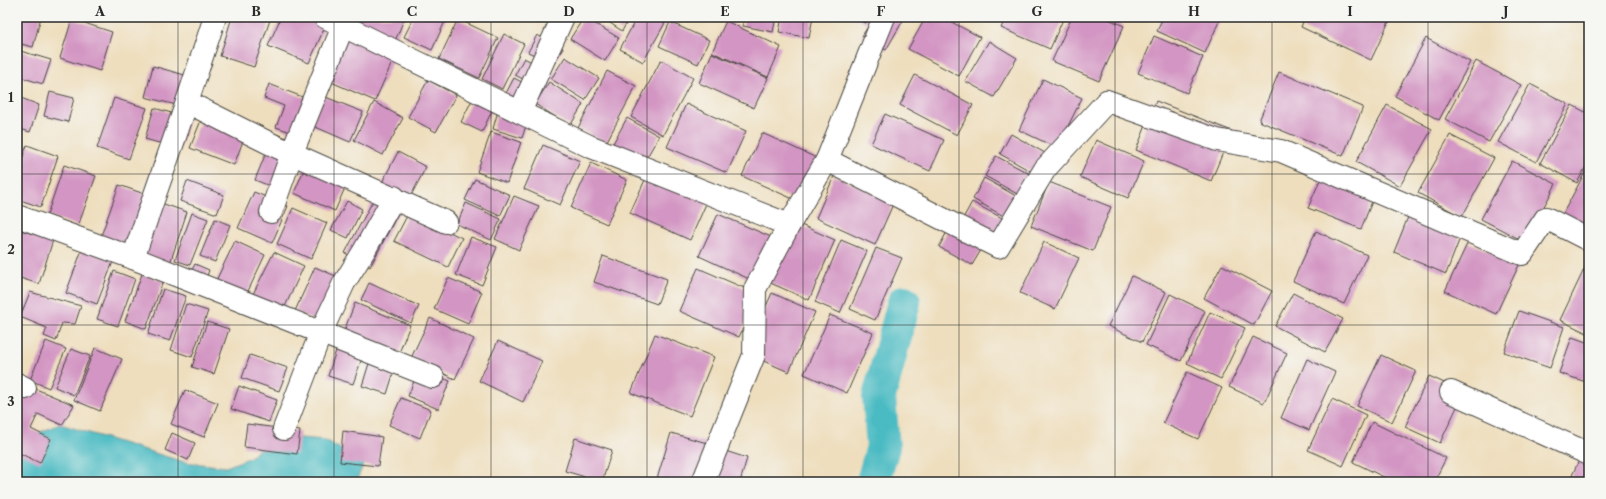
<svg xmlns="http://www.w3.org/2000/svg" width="1606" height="499" viewBox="0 0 1606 499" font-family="'Libre Caslon Text',serif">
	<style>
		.water { fill: #4cbbc3; stroke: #3c7377 }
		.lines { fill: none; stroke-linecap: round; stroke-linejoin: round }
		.canal { stroke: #4cbbc3; stroke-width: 34 }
		.building { fill: #d395c3 }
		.street-casing { stroke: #484641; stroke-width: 24 }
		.street { stroke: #fff; stroke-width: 22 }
		.grid { fill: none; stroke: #2b2b2b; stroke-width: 1; stroke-opacity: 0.55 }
		.neatline { fill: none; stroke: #2b2b2b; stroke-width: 1.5 }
		.grid-label { font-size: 13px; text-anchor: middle; font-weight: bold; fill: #2b2b2b }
	</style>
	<rect width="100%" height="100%" fill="#f6f6f2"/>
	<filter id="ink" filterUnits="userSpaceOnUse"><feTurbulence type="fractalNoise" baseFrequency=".025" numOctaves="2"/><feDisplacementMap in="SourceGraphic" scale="8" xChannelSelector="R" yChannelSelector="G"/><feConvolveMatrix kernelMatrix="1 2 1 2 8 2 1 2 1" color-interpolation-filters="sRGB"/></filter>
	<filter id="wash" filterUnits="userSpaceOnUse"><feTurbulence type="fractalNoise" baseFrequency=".012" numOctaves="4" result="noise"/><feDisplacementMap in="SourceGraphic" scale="16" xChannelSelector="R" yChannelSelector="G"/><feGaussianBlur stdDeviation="0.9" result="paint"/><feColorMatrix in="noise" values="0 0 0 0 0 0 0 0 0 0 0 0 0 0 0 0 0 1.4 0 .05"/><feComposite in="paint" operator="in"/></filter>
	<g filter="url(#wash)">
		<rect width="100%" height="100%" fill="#eedebd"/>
		<!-- water -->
		<polygon class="water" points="60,424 184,462 226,467 249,458 275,436 325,440 364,463 356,482 17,482 17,442"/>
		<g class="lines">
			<!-- canal -->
			<polyline class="canal" points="873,482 883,447 879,397 904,302"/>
		</g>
		<g id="blocks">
			<!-- building -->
			<g class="building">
				<polygon points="17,17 41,17 33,47 17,43"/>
				<polygon points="232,17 271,17 254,67 220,56"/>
				<polygon points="281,17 314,17 327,22 309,63 268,46"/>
				<polygon points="356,17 405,17 395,41 354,22"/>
				<polygon points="414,17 447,17 432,50 404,37"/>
				<polygon points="584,17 619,38 605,61 570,39"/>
				<polygon points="601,17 630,17 622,31"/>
				<polygon points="637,17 654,17 665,23 643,62 620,49"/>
				<polygon points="744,17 776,17 773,32 743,26"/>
				<polygon points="782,17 813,17 809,38 779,32"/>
				<polygon points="851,17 868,17 866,23"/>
				<polygon points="874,17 905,17 886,50 862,36"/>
				<polygon points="926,17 942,17 980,37 959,76 908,49"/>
				<polygon points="1006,17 1064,17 1050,49 1001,28"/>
				<polygon points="1072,17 1104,17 1124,26 1099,81 1052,61"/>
				<polygon points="1163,17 1221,17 1205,53 1157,31"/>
				<polygon points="1305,17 1391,17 1371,60 1301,27"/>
				<polygon points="72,19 112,32 100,71 60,58"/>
				<polygon points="458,19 498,38 479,78 439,59"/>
				<polygon points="726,21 781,47 768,77 712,52"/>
				<polygon points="670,22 709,40 698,64 659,46"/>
				<polygon points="335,32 394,58 375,101 315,75"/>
				<polygon points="504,34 524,44 502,89 482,79"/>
				<polygon points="537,35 563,48 554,64 528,52"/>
				<polygon points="1154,36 1203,57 1187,93 1138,73"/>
				<polygon points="1426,38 1470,62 1439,120 1395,96"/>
				<polygon points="989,41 1017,58 994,97 965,81"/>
				<polygon points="17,50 51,60 43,84 17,76"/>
				<polygon points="712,53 768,78 754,108 699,83"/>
				<polygon points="565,57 599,78 585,100 551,79"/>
				<polygon points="524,58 549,71 541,88 515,75"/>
				<polygon points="661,60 693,78 663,135 631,117"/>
				<polygon points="1476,61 1521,85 1489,142 1445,119"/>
				<polygon points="153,66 188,76 180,106 145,97"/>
				<polygon points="607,71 636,86 606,143 578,128"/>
				<polygon points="1279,72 1363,107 1343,156 1259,121"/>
				<polygon points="915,75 973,105 957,135 900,105"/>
				<polygon points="514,78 539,91 531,108 505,95"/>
				<polygon points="1043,79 1082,98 1057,148 1019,130"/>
				<polygon points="428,80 456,95 436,132 408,117"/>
				<polygon points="549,82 583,104 570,126 535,104"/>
				<polygon points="269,84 318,103 305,137 276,127 284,106 264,98"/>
				<polygon points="1530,84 1568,104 1536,162 1498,142"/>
				<polygon points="50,92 74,98 68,122 44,116"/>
				<polygon points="475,94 495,104 482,132 461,122"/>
				<polygon points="323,96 363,112 350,142 311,125"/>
				<polygon points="21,98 39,105 30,132 17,128 17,110"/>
				<polygon points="114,98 147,108 129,159 97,148"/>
				<polygon points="1156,101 1232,131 1211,181 1136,150"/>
				<polygon points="374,102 403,118 383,155 354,140"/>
				<polygon points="686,104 746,131 727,173 667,147"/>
				<polygon points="207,105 250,122 234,165 190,148"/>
				<polygon points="1387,105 1432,129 1400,186 1356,162"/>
				<polygon points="1572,105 1589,114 1589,161 1577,183 1540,163"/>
				<polygon points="499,107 529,116 522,138 493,129"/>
				<polygon points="154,108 189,118 180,149 145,139"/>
				<polygon points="885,114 944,140 930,171 871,144"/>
				<polygon points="627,118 659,136 643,164 611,147"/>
				<polygon points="491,132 521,142 507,183 477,172"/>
				<polygon points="274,133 306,146 287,193 255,180"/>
				<polygon points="762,133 821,160 802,203 742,176"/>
				<polygon points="1011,134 1045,153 1034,173 1000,154"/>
				<polygon points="1450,135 1494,158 1462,217 1418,193"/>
				<polygon points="1096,140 1144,161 1128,198 1080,177"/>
				<polygon points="27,145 58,156 41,207 17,199 17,174"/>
				<polygon points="543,145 580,161 560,205 524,189"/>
				<polygon points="398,152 426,167 406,205 378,190"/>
				<polygon points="996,156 1030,174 1019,195 985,176"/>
				<polygon points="1512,161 1556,184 1525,242 1481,219"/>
				<polygon points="591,163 627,180 607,224 571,208"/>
				<polygon points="64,165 96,176 78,226 47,215"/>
				<polygon points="306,165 347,183 335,211 294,193"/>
				<polygon points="1589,165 1589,232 1561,217"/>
				<polygon points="649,171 709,197 690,240 630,213"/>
				<polygon points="1323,173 1375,194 1361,229 1308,208"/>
				<polygon points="834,176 894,202 875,245 816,218"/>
				<polygon points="984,178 1018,197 1007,218 973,199"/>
				<polygon points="475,179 510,195 500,216 465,200"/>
				<polygon points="187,181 224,195 217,214 180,201"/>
				<polygon points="1049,182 1111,207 1093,251 1031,226"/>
				<polygon points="119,185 150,196 133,247 101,236"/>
				<polygon points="254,192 288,206 272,243 238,228"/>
				<polygon points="376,195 401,208 370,267 345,253"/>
				<polygon points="514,196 539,206 519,250 495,239"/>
				<polygon points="155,201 187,212 170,263 138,252"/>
				<polygon points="347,201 362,209 348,238 331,230"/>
				<polygon points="972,202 1006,220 995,241 961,222"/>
				<polygon points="466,203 501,219 491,240 457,224"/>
				<polygon points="293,208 327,223 311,259 277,244"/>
				<polygon points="409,212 462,238 448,267 394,241"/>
				<polygon points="192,213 208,219 190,265 175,260"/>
				<polygon points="718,214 778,240 758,283 699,256"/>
				<polygon points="1408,217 1460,238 1446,274 1394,252"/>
				<polygon points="215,219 230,225 215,262 200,256"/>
				<polygon points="792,221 835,240 809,300 766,281"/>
				<polygon points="950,226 984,245 972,265 939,247"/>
				<polygon points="17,229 53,240 39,284 17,277"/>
				<polygon points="1316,231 1367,255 1344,304 1293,281"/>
				<polygon points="471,237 497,247 482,285 456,275"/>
				<polygon points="841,240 867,251 840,313 815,302"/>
				<polygon points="235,241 265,255 242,304 212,289"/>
				<polygon points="1044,242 1079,258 1055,309 1020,293"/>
				<polygon points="1468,242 1519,265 1496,314 1445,291"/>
				<polygon points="83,247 114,259 97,304 66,293"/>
				<polygon points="876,248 902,258 875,320 850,309"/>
				<polygon points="274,252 304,266 281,315 250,300"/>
				<polygon points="603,256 667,279 657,304 594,282"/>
				<polygon points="1589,259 1589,334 1560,320"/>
				<polygon points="195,264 209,270 205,282 189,276"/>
				<polygon points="1222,265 1272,291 1254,325 1204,298"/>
				<polygon points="315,267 354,284 334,329 295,311"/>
				<polygon points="698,268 758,294 739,337 679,311"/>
				<polygon points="114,271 135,279 118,326 97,319"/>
				<polygon points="142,274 163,281 146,329 125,321"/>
				<polygon points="1132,276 1166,292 1142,342 1108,326"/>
				<polygon points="448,278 482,292 468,324 434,309"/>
				<polygon points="369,283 419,306 411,323 361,300"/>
				<polygon points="163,289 186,296 170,341 148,334"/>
				<polygon points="30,292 81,306 75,324 62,323 56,341 44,336 47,328 20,317"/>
				<polygon points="772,293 815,312 789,372 745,353"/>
				<polygon points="1293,293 1343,319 1325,352 1275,326"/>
				<polygon points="1170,294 1205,311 1181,361 1146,345"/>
				<polygon points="355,303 410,325 399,353 344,331"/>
				<polygon points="186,304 208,311 192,357 171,350"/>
				<polygon points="1519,311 1564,327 1550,368 1504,352"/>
				<polygon points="1210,312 1245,328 1221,379 1187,363"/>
				<polygon points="830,315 873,333 847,393 804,374"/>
				<polygon points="430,318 474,339 455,379 411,358"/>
				<polygon points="207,322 229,329 214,374 192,367"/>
				<polygon points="655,334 714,357 690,416 631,393"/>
				<polygon points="1253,337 1287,353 1264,403 1229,387"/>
				<polygon points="1572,337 1589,343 1589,383 1559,373"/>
				<polygon points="46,341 66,349 49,388 30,380"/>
				<polygon points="498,341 542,361 523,402 479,381"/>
				<polygon points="337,347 363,355 353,384 328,376"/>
				<polygon points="95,348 122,359 100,411 74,400"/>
				<polygon points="71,349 90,356 74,395 55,387"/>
				<polygon points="250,355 288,368 279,391 242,378"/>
				<polygon points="1381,355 1416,371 1392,422 1357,406"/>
				<polygon points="371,357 396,365 387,394 362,386"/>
				<polygon points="1307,359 1335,372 1309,430 1281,418"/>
				<polygon points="419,369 450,381 438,409 408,396"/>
				<polygon points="1187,372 1222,388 1198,439 1163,423"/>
				<polygon points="1429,376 1464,392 1440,443 1405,427"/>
				<polygon points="17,381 74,405 62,425 38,414 31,429 51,439 40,463 17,452 17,423 24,411 17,407"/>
				<polygon points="239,386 277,400 269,422 231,409"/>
				<polygon points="185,390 218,403 204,437 171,424"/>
				<polygon points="401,398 431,410 420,438 389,425"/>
				<polygon points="1332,399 1366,415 1343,466 1308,450"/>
				<polygon points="1372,422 1446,458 1434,482 1394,482 1353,462"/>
				<polygon points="247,424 300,431 297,454 244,447"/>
				<polygon points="343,431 382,437 378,466 340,462"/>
				<polygon points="172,433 195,443 188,460 165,450"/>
				<polygon points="671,433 707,443 695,482 656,482"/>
				<polygon points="575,438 612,450 602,482 565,471"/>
				<polygon points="713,447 747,458 740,482 702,482"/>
				<polygon points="1581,456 1589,459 1589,482 1569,482"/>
			</g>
		</g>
	</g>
	<g filter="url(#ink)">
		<use href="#blocks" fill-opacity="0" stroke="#484641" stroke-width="1"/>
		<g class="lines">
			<defs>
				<g id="street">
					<polyline points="325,17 589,146 789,225"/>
					<polyline points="187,102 275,146 446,222"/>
					<polyline points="520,112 563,17"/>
					<polyline points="827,160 998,247 1045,169 1107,101 1217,140 1281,151 1522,254 1546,218 1589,240"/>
					<polyline points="271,212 292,153 343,26"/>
					<polyline points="17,216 133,258 433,377"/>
					<polyline points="133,258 187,102 215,17"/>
					<polyline points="17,384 25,388"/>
					<polyline points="1451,392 1589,454"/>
					<polyline points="284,429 321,332 344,283 364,251 394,197"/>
					<polyline points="703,482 754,355 755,289 789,225 827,160 884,17"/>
				</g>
			</defs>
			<!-- street casing -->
			<use href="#street" class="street-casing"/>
			<!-- street -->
			<use href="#street" class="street"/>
		</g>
	</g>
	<!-- grid -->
	<path class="grid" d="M178,17v465M334,17v465M491,17v465M647,17v465M803,17v465M959,17v465M1115,17v465M1272,17v465M1428,17v465M17,174h1572M17,325h1572"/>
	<!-- margin -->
	<rect width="1606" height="499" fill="none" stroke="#f6f6f2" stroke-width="44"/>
	<rect x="22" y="22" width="1562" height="455" class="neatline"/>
	<g class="grid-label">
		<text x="100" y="16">A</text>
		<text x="256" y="16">B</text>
		<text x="412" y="16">C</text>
		<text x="569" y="16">D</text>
		<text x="725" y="16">E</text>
		<text x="881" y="16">F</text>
		<text x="1037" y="16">G</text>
		<text x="1194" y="16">H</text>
		<text x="1350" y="16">I</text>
		<text x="1506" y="16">J</text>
		<text x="11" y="102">1</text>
		<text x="11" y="254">2</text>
		<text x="11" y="406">3</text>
	</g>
</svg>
